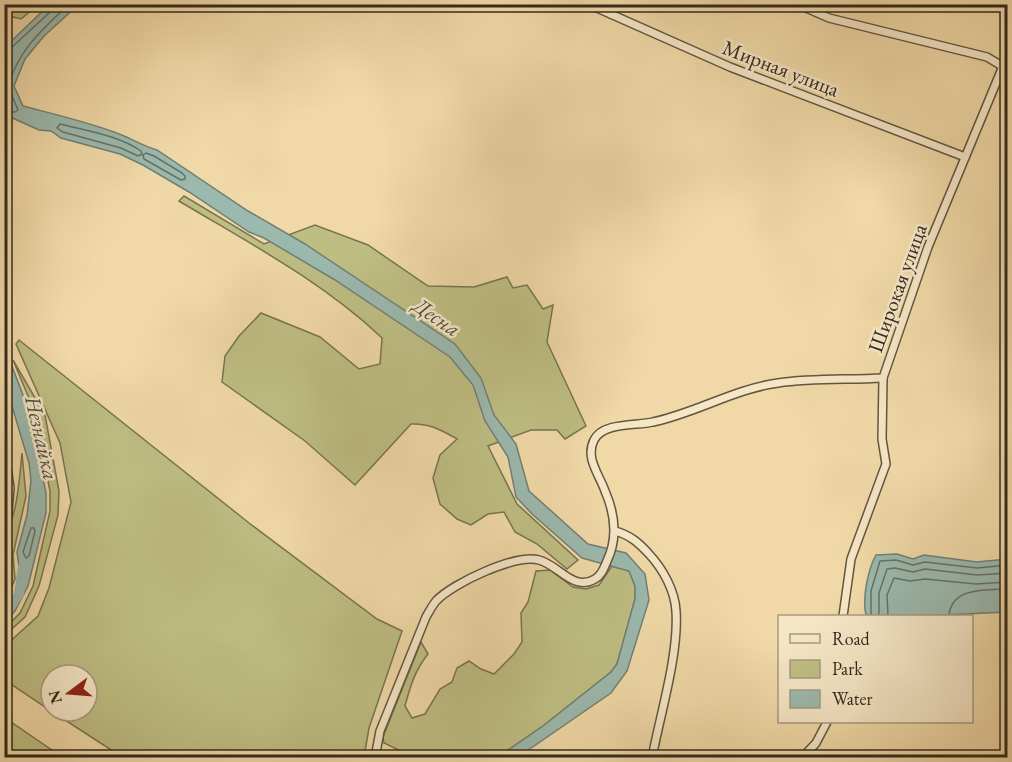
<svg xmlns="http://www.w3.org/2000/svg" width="1012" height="762" viewBox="0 0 1012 762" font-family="'EB Garamond',serif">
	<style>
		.green { fill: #bebe83; stroke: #787451; stroke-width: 1.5 }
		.water { fill: #9bb9ae; stroke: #718075; stroke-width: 1.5 }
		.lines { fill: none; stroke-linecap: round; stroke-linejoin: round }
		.shore { stroke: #677266; stroke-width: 1.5 }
		.river { stroke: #9bb9ae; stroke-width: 10 }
		.minor-casing { stroke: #625641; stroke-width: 10 }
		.minor { stroke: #f5e6c6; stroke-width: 7 }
		.labels { text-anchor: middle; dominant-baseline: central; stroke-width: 5; stroke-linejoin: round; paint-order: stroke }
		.street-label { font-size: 21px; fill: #332a1f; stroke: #f5e6c6 }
		.water-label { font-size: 22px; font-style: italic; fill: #4d4e43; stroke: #f5e6c6 }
	</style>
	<rect width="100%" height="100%" fill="#f0d9a7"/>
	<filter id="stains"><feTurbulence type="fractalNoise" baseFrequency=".00333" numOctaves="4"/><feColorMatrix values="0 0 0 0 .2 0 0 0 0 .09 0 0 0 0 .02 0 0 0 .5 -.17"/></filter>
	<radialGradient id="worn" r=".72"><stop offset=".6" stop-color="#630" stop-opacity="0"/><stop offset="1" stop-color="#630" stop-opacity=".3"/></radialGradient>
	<!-- green -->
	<g class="green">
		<polygon points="4,5 5,4 38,5 21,19 5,15"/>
		<path d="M184,196l80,48 51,-19 53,20 60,41 46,1 33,-10 6,11 14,-3 16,24 10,-4 -6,37 39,84 -21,13 -8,-9h-26l-43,16 29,58 61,56 -11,9 -30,-25 -22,-12 -11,-20 -16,2 -17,11 -14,-6 -17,-15 -7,-26 7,-23 17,-16c-16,-9 -28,-16 -46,-15l-56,61 -50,-44 -83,-59 3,-26 14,-20 22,-23 59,24 39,32 21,-5 2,-26c-59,-56 -133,-95 -203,-137z"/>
		<polygon points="19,340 249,523 377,619 402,631 369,728 364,757 122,757 51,711 87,711 87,675 51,675 51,711 5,680 5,646 38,616 49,588 71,502 60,443 16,344"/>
		<polygon points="13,360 45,415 59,491 58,515 39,586 25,617 5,635 5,628 20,613 33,586 50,511 50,491 33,408"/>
		<path d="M22,453l4,43 -13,59 2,24 -10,24v-67c13,-25 14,-55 17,-83z"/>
		<path d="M612,566l17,5 6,15v13l-18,65 -6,8 -68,54 -45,31 -71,1 -5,-4 -13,1 -25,-12 -1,-6 38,-95 7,12c-13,16 -18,33 -23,52l7,12 13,-4 15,-25 12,-7 5,-14 12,-7 12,8 13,5 20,-20 8,-12 -1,-29 7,-11 8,-31 14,-1 23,17 13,2 13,-4z"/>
		<polygon points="4,718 5,718 62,757 5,757"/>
	</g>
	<!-- water -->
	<g class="water">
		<path d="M49,5h29l-34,31 -19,23 -11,27 9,20c30,8 61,15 91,26 15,5 28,14 43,18l91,61 57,33 150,100 26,34 13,37 22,29 13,47 59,53 38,9 19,21 4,26 -22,71 -16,22 -93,64h-20l45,-31 68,-54 6,-8 18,-65v-13l-6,-15 -47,-13 -50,-44 -16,-17 -8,-40 -23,-36 -12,-36 -23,-28 -115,-77 -71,-42 -15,-6 -60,-40 -46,-27 -23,-11 -59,-16 -10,-7 -12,-1 -31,-14 -3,6 6,26 -6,21 -1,-121z"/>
		<polygon points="5,348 28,408 46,493 46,513 28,586 15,611 5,622 5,615 19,596 21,580 17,552 27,515 31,481 29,463 5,383"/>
		<path d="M897,554l16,5 11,-4 53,7 30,-3v53l-86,4 -55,-1c-4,-16 2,-46 10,-60z"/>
	</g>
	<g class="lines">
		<!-- shore -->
		<g class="shore">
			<polyline points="4,50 11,48 50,12 53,4"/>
			<path d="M4,112h11l3,-2 -10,-24c11,-37 34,-56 61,-82"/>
			<path d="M60,124c27,7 57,11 81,27l1,3 -4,2 -17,-8 -58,-16 -6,-4z"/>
			<polygon points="146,153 154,156 182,173 185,176 185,179 181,180 144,159 143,155"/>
			<polygon points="31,528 34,528 35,531 29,556 26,558 23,552"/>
			<polyline points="871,616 871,591 880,561 896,560 913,565 925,562 977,568 1008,565"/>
			<polyline points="879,616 879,593 887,569 895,568 913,572 925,569 977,575 1008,573"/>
			<polyline points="888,616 887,595 894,578 910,581 925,579 976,584 1008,582"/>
			<path d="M949,616c2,-29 36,-26 59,-27"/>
		</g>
		<!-- river -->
		<polyline class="river" points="4,616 19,594 23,567"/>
		<defs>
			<g id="minor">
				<polyline points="588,4 730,67 965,157"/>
				<polyline points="797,4 829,18 987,57 1002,66"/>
				<polyline points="611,14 612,4"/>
				<polyline points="4,447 10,488 7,523 4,527"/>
				<path d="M615,531c15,4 24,12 34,23 14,15 26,37 27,57 3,43 -16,104 -24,147"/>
				<polyline points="843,616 851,559 886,464 882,439 883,378"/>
				<path d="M375,758l5,-27 46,-114c3,-5 6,-11 10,-16 17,-18 79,-47 103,-41 20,5 34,32 56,19 7,-4 9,-11 12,-18 11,-23 8,-47 -2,-70 -6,-17 -20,-33 -11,-51 9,-18 42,-14 59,-18 43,-9 81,-33 125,-39 35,-5 70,-3 105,-5l45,-131 80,-193"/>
				<polyline points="802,758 816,743 827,722"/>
			</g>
		</defs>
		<!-- minor casing -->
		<use href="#minor" class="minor-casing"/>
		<!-- minor -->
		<use href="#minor" class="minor"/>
	</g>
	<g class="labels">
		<!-- street labels -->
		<g class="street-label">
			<text transform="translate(781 68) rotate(21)">Мирная улица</text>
			<text transform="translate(897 288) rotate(-70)">Широкая улица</text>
		</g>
		<!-- water labels -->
		<g class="water-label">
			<text transform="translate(437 317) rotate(34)">Десна</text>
			<text transform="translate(42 438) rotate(77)">Незнайка</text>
		</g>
	</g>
	<!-- margin -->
	<rect width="1012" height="762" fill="none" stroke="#f0d9a7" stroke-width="24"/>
	<rect x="6" y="6" width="1000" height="750" fill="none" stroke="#332a1f" stroke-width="3"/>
	<rect x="12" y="12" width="988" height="738" fill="none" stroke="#332a1f" stroke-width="1.5"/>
	<!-- legend -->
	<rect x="778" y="615" width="195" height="108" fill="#f5e6c6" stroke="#a79b83" stroke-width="1.5"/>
	<rect x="790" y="634" width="30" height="9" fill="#f5e6c6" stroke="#a79b83" stroke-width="1.5"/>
	<text x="832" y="645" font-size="18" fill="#332a1f">Road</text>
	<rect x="790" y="660" width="30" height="18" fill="#bebe83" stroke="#a79b83" stroke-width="1.5"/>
	<text x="832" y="675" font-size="18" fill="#332a1f">Park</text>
	<rect x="790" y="690" width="30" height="18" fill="#9bb9ae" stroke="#a79b83" stroke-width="1.5"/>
	<text x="832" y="705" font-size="18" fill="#332a1f">Water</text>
	<!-- north arrow -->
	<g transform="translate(69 693) rotate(254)"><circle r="28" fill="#f5e6c6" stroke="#a79b83" stroke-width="1.5"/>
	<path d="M0-4.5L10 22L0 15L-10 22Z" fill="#8f2418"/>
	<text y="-9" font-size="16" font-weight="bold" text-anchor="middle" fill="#332a1f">N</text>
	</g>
	<rect width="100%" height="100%" filter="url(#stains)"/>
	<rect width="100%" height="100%" fill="url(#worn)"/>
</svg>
